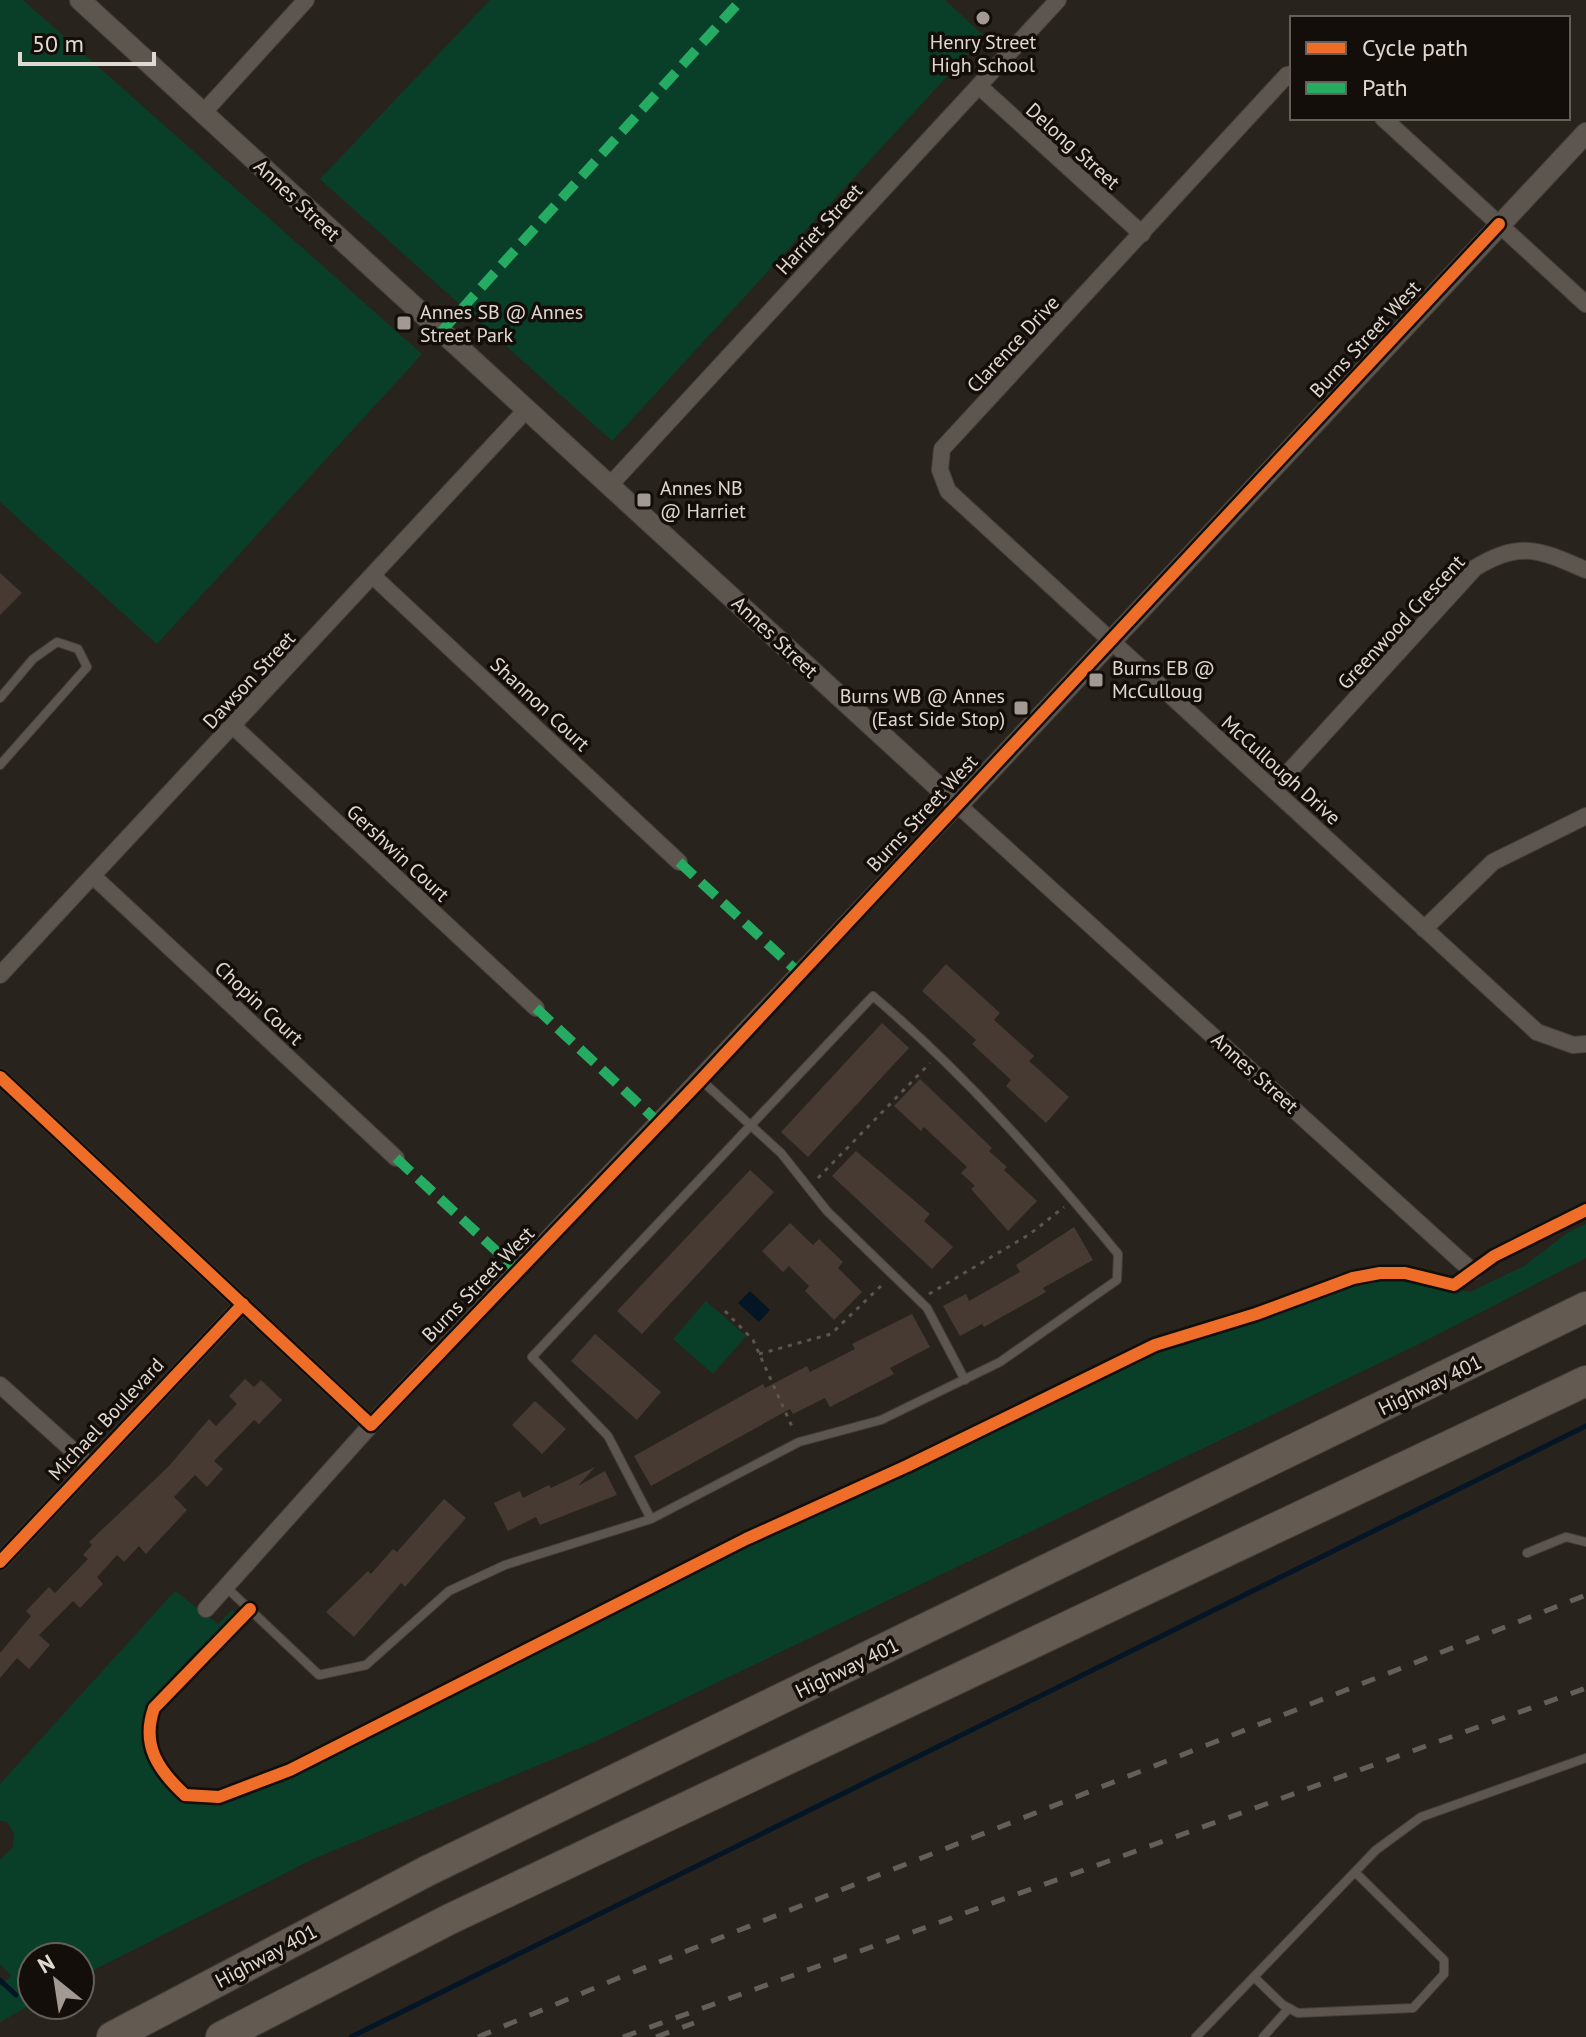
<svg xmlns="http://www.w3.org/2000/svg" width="1586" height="2037" viewBox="0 0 1586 2037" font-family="'PT Sans',sans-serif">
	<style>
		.green { fill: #093f28 }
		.water { fill: #041625 }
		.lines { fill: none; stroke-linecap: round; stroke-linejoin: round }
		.stream { stroke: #041625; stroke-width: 5 }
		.building { fill: #473a33 }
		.service-casing { stroke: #46403b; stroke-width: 10 }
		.minor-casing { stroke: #46403b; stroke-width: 18 }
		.tertiary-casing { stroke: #46403b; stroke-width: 22 }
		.motorway-casing { stroke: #46403b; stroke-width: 32 }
		.path { stroke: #5b5651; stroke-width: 3; stroke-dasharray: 4 6; stroke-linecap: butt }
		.service { stroke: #5c564f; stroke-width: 8 }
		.minor { stroke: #5c564f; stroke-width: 16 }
		.tertiary { stroke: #5c564f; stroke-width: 20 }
		.motorway { stroke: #635a52; stroke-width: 30 }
		.rail { stroke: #645f59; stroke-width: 5; stroke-dasharray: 14 14; stroke-linecap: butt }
		.quiet { stroke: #26ab63; stroke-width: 10; stroke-dasharray: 20 10; stroke-linecap: butt }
		.cycleway-casing { stroke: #130e09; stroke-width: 17 }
		.cycleway { stroke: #ee6e29; stroke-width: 12 }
		.poi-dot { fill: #a19992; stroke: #130e09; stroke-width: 3 }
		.labels { text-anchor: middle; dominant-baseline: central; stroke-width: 7; stroke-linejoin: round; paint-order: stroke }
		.poi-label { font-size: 20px; fill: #e1d9d1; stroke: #130e09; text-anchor: start }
		.street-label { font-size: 20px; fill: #e1d9d1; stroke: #130e09 }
	</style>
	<rect width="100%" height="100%" fill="#29231d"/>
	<!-- green -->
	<g class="green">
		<polygon points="0,0 23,0 422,354 157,644 0,502"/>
		<polygon points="490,0 945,0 984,36 612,441 320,179"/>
		<polygon points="1586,1224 1586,1258 1421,1343 594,1742 313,1859 80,1977 80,1957 32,1957 32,2004 0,2022 0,1986 11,1976 0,1964 0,1860 13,1847 14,1833 7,1822 0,1821 0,1784 175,1591 218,1624 232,1610 237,1614 188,1660 156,1697 144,1719 145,1750 159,1775 182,1795 204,1801 224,1799 319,1759 496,1667 739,1548 927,1463 1149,1350 1196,1332 1250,1321 1360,1279 1396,1276 1470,1292 1524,1266 1567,1233"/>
		<polygon points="706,1301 746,1336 713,1374 673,1339"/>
	</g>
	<!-- water -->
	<polygon class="water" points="750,1291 770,1310 759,1322 738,1303"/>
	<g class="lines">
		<!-- stream -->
		<g class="stream">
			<polyline points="0,1980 16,1995"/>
			<polyline points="351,2037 1586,1426"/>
		</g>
	</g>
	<!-- building -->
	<g class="building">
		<polygon points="0,573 22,593 0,615"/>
		<polygon points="946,964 1000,1013 994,1020 1034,1056 1029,1061 1069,1097 1046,1123 1006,1086 1011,1080 972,1044 976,1040 922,991"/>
		<polygon points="882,1023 909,1048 808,1157 781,1132"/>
		<polygon points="920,1079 992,1148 989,1151 1007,1167 1004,1170 1037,1201 1008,1231 971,1189 975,1186 961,1173 967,1167 924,1127 921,1131 894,1106"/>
		<polygon points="856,1151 930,1214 924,1221 953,1247 932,1269 832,1176"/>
		<polygon points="750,1170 774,1192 642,1334 617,1311"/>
		<polygon points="790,1223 813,1245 819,1239 843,1262 838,1268 862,1292 834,1320 805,1291 809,1286 789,1266 783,1272 762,1251"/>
		<polygon points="1074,1227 1093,1260 1043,1288 1046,1292 984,1327 982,1324 960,1336 943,1306 966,1294 969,1301 1020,1272 1016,1265"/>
		<polygon points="912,1314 930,1347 890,1368 894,1374 830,1407 825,1398 793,1414 790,1409 651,1486 634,1456 763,1384 765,1388 807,1366 810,1372 855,1349 852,1344"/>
		<polygon points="595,1334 661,1392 637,1420 571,1361"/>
		<polygon points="245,1379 254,1387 261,1380 282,1400 259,1424 254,1420 214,1461 223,1469 207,1487 195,1475 174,1497 187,1510 146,1554 139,1546 124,1562 117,1555 97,1577 103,1584 80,1608 73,1601 39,1635 50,1645 29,1669 17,1658 0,1678 0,1653 31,1616 26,1611 49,1587 55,1593 88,1559 83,1555 92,1545 89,1542 169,1466 209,1419 216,1426 237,1404 229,1396"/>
		<polygon points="535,1401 566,1429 542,1454 512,1425"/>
		<polygon points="595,1467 578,1486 605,1471 617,1495 540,1525 536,1517 508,1531 494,1503 520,1491 523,1498 549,1485 551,1488"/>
		<polygon points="444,1499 466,1518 405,1587 401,1583 354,1637 326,1612 368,1571 371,1574 393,1549 397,1552"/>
	</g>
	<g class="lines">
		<defs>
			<g id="service">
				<polyline points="0,698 33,659 57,642 78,649 87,667 0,765"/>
				<polyline points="701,1080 781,1153 827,1211 927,1308 965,1380"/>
				<polyline points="1527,1553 1566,1537 1586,1542"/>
				<path d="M226,1587l93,88 47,-10 83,-74 56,-26 146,-46 148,-77 82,-22 119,-58 117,-82 1,-26c-75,-91 -155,-182 -245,-258l-341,361 76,79 43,83"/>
				<polyline points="1254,1977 1283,2005 1298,2013 1413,2008 1444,1974 1444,1960 1355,1872"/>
				<polyline points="1196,2037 1376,1850 1421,1817 1586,1758"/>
				<polyline points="1263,2037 1289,2008"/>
			</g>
			<g id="minor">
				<polyline points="1292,74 1287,75 942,449 940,470 948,491 1537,1032 1573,1045 1586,1044"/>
				<polyline points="979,86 1142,234"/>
				<polyline points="203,113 306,0"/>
				<polyline points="1383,118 1586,304"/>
				<polyline points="610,485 1058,0"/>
				<polyline points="373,576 679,862"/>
				<polyline points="233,726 536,1008"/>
				<path d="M1271,787l16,-13 188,-206c45,-28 65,-18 111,2"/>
				<polyline points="94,877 396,1158"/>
				<polyline points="1424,929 1493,862 1586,816"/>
				<polyline points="0,975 526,410"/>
				<polyline points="0,1077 371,1425"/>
				<polyline points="0,1385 89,1465"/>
				<polyline points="0,1562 243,1304"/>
				<polyline points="206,1609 371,1425 958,805 1473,1272"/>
			</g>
			<polyline id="tertiary" points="80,0 958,805 1586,133"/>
			<g id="motorway">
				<polyline points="112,2037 427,1871 1586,1307"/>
				<polyline points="221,2037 450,1919 1586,1381"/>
			</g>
		</defs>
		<!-- service casing -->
		<use href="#service" class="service-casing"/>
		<!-- minor casing -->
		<use href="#minor" class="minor-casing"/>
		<!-- tertiary casing -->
		<use href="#tertiary" class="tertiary-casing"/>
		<!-- motorway casing -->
		<use href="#motorway" class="motorway-casing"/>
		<!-- path -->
		<g class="path">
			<polyline points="818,1178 930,1063"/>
			<polyline points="929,1294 1030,1234 1064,1207"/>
			<polyline points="725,1311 753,1340 794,1431"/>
			<polyline points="759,1354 831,1334 884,1283"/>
		</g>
		<!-- service -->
		<use href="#service" class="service"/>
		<!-- minor -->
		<use href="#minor" class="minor"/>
		<!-- tertiary -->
		<use href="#tertiary" class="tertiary"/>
		<!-- motorway -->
		<use href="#motorway" class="motorway"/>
		<!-- rail -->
		<g class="rail">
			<polyline points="478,2037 616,1979 1586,1595"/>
			<polyline points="623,2037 1586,1688"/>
			<polyline points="656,2037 694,2023"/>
		</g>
		<!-- quiet -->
		<g class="quiet">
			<polyline points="441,332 741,0"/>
			<polyline points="679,862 799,973"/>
			<polyline points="536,1008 659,1123"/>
			<polyline points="396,1158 518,1271"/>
		</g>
		<defs>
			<g id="cycleway">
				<polyline points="0,1077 371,1425 701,1080 1499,224"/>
				<polyline points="0,1562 243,1304"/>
				<path d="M250,1609l-96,99c-13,37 4,62 31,87l34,2 71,-27 456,-231 161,-73 248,-121 101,-31 97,-36 27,-5h25l49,12 40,-29 92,-46"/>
			</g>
		</defs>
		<!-- cycleway casing -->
		<use href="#cycleway" class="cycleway-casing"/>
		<!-- cycleway -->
		<use href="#cycleway" class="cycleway"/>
	</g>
	<!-- markers -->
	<g class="poi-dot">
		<circle cx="983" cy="18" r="8"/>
		<rect x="396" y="315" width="16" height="16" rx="4"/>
		<rect x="636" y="492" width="16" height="16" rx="4"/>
		<rect x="1088" y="672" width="16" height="16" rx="4"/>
		<rect x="1013" y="700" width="16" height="16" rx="4"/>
	</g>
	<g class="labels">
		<!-- poi labels -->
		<g class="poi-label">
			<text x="983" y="42" text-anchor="middle">Henry Street<tspan x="983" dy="23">High School</tspan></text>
			<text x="420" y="312">Annes SB @ Annes<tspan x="420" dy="23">Street Park</tspan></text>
			<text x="660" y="488">Annes NB<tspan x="660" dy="23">@ Harriet</tspan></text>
			<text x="1112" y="668">Burns EB @<tspan x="1112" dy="23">McCulloug</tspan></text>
			<text x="1005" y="696" text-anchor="end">Burns WB @ Annes<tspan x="1005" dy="23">(East Side Stop)</tspan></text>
		</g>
		<!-- street labels -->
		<g class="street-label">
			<text transform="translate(1073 146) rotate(42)">Delong Street</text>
			<text transform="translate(297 200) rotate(43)">Annes Street</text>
			<text transform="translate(819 229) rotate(-47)">Harriet Street</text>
			<text transform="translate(1365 339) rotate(-47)">Burns Street West</text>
			<text transform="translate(1013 344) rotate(-47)">Clarence Drive</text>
			<text transform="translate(1401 622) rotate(-47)">Greenwood Crescent</text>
			<text transform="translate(775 637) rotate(43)">Annes Street</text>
			<text transform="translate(249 680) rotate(-47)">Dawson Street</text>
			<text transform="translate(540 704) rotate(43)">Shannon Court</text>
			<text transform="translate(1281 770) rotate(42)">McCullough Drive</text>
			<text transform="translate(922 813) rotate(-47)">Burns Street West</text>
			<text transform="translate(398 853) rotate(43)">Gershwin Court</text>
			<text transform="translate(259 1003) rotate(43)">Chopin Court</text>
			<text transform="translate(1255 1073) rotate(42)">Annes Street</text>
			<text transform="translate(478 1284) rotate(-46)">Burns Street West</text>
			<text transform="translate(1430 1385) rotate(-26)">Highway 401</text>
			<text transform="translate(106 1419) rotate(-47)">Michael Boulevard</text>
			<text transform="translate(847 1668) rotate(-26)">Highway 401</text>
			<text transform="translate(266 1956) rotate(-28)">Highway 401</text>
		</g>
	</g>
	<!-- legend -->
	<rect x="1290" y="16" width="280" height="104" fill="#130e09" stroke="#655f59" stroke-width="2"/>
	<rect x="1306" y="42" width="40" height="12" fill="#ee6e29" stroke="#655f59" stroke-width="2"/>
	<text x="1362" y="56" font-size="24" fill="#e1d9d1">Cycle path</text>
	<rect x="1306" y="82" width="40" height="12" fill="#26ab63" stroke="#655f59" stroke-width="2"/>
	<text x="1362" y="96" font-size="24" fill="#e1d9d1">Path</text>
	<!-- north arrow -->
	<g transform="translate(56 1981) rotate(330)"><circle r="38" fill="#130e09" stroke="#655f59" stroke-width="2"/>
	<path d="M0-6L14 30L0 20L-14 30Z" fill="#a19992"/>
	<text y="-12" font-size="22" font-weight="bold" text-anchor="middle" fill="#e1d9d1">N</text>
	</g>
	<!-- scale -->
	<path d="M20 52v12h134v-12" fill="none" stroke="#e1d9d1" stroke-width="4"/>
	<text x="32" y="52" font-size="24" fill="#e1d9d1" stroke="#130e09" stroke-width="6" paint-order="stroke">50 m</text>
</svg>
